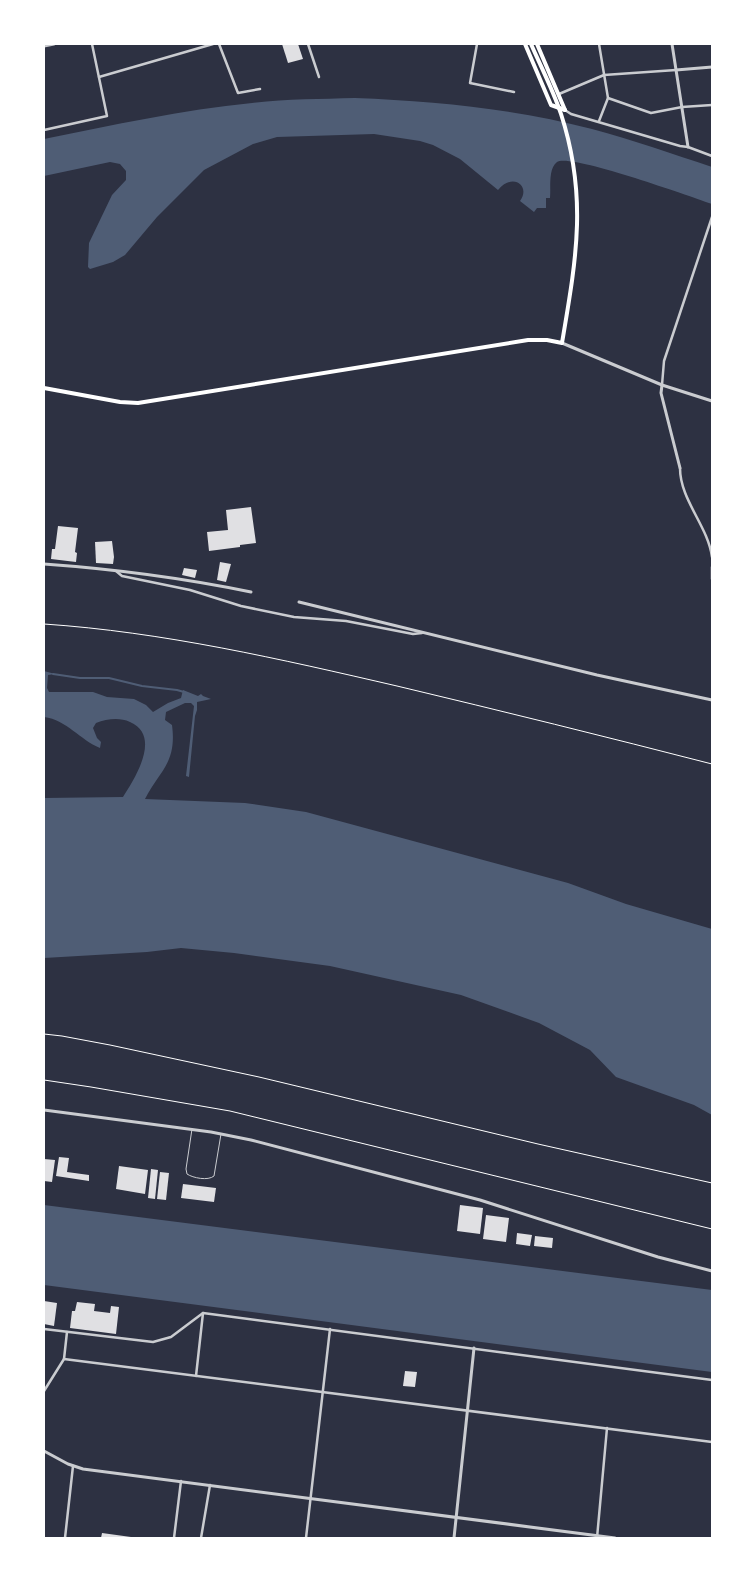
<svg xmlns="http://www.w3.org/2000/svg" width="756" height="1582" viewBox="0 0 756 1582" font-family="Overpass,sans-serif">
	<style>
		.water { fill: #4f5d75 }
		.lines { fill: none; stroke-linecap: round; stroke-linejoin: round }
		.stream { stroke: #4f5d75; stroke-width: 2 }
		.building { fill: #e0e0e3 }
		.path { stroke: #fff; stroke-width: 1 }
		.service { stroke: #caccd0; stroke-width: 1 }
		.minor { stroke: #caccd0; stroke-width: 2.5 }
		.tertiary { stroke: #caccd0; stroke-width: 3 }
		.secondary { stroke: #fff; stroke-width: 4 }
	</style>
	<rect width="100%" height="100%" fill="#2d3142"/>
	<!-- water -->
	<g class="water">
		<path d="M355,98c80,3 160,11 237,31 41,11 81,25 120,38v37c-21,-7 -142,-51 -155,-42 -9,7 -6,25 -7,36h-4v10h-9l-3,4 -14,-11c11,-15 -7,-29 -22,-11l-38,-31 -27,-14 -13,-4 -46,-7 -97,3 -24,7 -49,26 -47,47 -32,38 -12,7 -23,7 -2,-2 1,-24 23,-48 14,-15v-9l-6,-7 -10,-2 -66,14v-37c69,-14 138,-29 208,-36 34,-4 69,-4 103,-5z"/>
		<path d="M44,671l11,3 -7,1 -1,13 2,4h44l14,5 27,2 12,6 7,7 15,-9 13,-5 2,-8 15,6 3,-2 2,2 8,3 -14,3v8l-2,6 -6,61 -3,-1 8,-70 -3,-3h-6l-19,9 -1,8 7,5c5,38 -12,45 -27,74l100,4 61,9 262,71 58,21 86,25v186l-18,-10 -78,-28 -26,-27 -51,-27 -78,-28 -131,-29 -96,-13 -53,-5 -34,4 -103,6v-160l79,-1c12,-19 39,-61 7,-75 -11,-5 -23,-3 -34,1l-3,5 4,10 4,4 -1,6c-20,-8 -33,-28 -56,-31z"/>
		<polygon points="44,1205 712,1290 712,1372 44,1285"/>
	</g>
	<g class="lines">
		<!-- stream -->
		<polyline class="stream" points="53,674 80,678 109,678 142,686 177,690 184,692"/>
	</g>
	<!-- building -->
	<g class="building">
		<polygon points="282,44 298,44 303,59 288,63"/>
		<polygon points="251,507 256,543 240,545 240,547 209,551 207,532 228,530 226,510"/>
		<polygon points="58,526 78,528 75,552 77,553 76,562 51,559 52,549 55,549"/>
		<polygon points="112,541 114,557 113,564 96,563 95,542"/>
		<polygon points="220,562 231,564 226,582 217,580"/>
		<polygon points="184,568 197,570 195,578 182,575"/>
		<polygon points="59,1157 69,1158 67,1172 89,1175 89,1181 56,1176"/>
		<polygon points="44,1159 55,1160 52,1182 44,1181"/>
		<polygon points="119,1166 148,1170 145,1194 116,1189"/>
		<polygon points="151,1169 158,1170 155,1199 148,1198"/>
		<polygon points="160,1172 169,1173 166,1200 157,1199"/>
		<polygon points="183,1184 216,1188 214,1202 181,1198"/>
		<polygon points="460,1205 483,1208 480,1234 457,1231"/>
		<polygon points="486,1215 509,1218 506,1242 483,1239"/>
		<polygon points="517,1233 532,1235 530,1246 516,1244"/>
		<polygon points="535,1236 553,1238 552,1248 534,1246"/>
		<polygon points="44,1301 57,1303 54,1326 44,1324"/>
		<polygon points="77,1302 95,1304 94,1311 110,1313 111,1306 119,1307 116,1334 70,1328 72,1311 75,1311"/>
		<polygon points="405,1371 417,1372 415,1387 403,1386"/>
		<polygon points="102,1533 131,1537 131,1538 101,1538"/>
	</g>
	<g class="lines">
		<!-- path -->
		<g class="path">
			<path d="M44,624c119,8 236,35 353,62 105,25 210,51 315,78"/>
			<polyline points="44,1034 62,1036 110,1045 259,1077 538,1144 712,1183"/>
			<polyline points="44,1080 91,1087 230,1111 712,1229"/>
		</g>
		<!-- service -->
		<path class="service" d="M192,1129l-6,40 1,5c6,4 21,7 27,2l7,-42"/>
		<!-- minor -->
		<g class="minor">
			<polyline points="219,44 238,93 260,89"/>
			<polyline points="308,44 319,77"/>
			<polyline points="477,44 470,83 514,92"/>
			<polyline points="599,44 608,98 599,121"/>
			<polyline points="99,77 213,44"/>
			<polyline points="559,94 604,75 676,70"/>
			<polyline points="608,98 651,113 682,107 712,105"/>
			<polyline points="565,110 571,114 680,146 688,147 712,156"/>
			<polyline points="44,130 107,116 92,44"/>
			<polyline points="662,385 664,361 712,217"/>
			<path d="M680,468c0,32 28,58 32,89"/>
			<polyline points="712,567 712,579"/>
			<polyline points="116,571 122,576 190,590 241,606 294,617 346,621 413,634 422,633"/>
			<polyline points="44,1329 153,1342 171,1337 203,1313 712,1380"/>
			<polyline points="64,1359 712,1442"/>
			<polyline points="196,1376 203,1313"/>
			<polyline points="44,1391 64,1359 67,1332"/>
			<polyline points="65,1538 73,1466"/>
			<polyline points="174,1538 181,1481"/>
			<polyline points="201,1538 210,1485"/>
			<polyline points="306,1538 330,1329"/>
			<polyline points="597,1538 607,1428"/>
		</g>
		<!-- tertiary -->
		<g class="tertiary">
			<polyline points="672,44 688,147"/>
			<polyline points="44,46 54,44"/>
			<polyline points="676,70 712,67"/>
			<polyline points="562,343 662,385 712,401"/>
			<polyline points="662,385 661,393 680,468"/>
			<path d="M44,564c70,5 139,14 207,28"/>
			<polyline points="299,602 597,675 712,700"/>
			<polyline points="44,1110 211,1132 251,1140 480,1200 658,1257 712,1271"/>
			<polyline points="44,1451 68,1464 83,1469 615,1538"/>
			<polyline points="454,1538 474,1348"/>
		</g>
		<!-- secondary -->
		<g class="secondary">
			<polyline points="525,44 551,105 565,110"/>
			<polyline points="537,44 565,110"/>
			<path d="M44,388l76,14 18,1 390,-63h19l15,3c14,-83 26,-146 -1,-229 -8,-24 -20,-47 -30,-70"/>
		</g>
	</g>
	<!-- border -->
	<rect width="756" height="1582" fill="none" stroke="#ffffff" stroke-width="90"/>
</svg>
